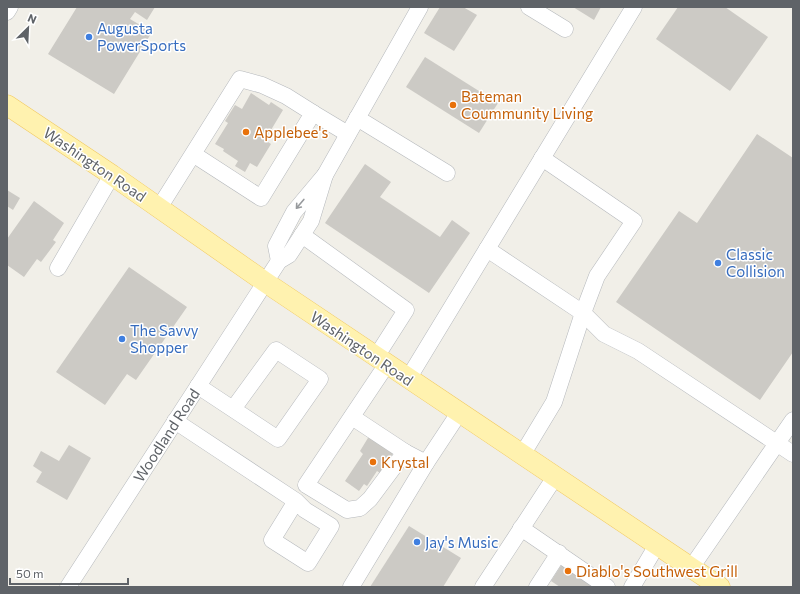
<svg xmlns="http://www.w3.org/2000/svg" width="800" height="594" viewBox="0 0 800 594" font-family="Commissioner,sans-serif">
	<style>
		.building { fill: #cccac5 }
		.lines { fill: none; stroke-linecap: round; stroke-linejoin: round }
		.minor-casing { stroke: #b5b8bc; stroke-width: 17 }
		.major-casing { stroke: #f2c960; stroke-width: 21 }
		.minor { stroke: #fff; stroke-width: 16 }
		.major { stroke: #fff2af; stroke-width: 20 }
		.oneway { stroke: #979a9d }
		.shop-dot { fill: #3f7fe0; stroke: #fff; stroke-width: 1.5 }
		.food-dot { fill: #e8710a; stroke: #fff; stroke-width: 1.5 }
		.labels { text-anchor: middle; dominant-baseline: central; stroke-width: 3; stroke-linejoin: round; paint-order: stroke }
		.shop-label { font-size: 15px; fill: #366cbe; stroke: #fff; text-anchor: start }
		.food-label { font-size: 15px; fill: #c56008; stroke: #fff; text-anchor: start }
		.street-label { font-size: 15px; fill: #5f6368; stroke: #fff }
	</style>
	<rect width="100%" height="100%" fill="#f1efe8"/>
	<!-- building -->
	<g class="building">
		<polygon points="77,7 155,7 147,20 135,12 130,19 152,32 114,94 48,54"/>
		<polygon points="440,7 463,7 477,15 454,51 424,33"/>
		<polygon points="573,7 601,7 594,20"/>
		<polygon points="678,7 725,7 768,37 730,91 656,39"/>
		<polygon points="425,57 498,103 479,133 406,87"/>
		<polygon points="251,93 269,105 271,102 283,110 265,140 271,144 257,167 250,163 245,172 235,166 238,161 223,151 224,149 215,144 228,123 225,121 235,105 242,109"/>
		<polygon points="757,134 793,158 793,352 760,400 616,302 679,211 697,223"/>
		<polygon points="365,164 391,182 380,197 440,237 452,220 470,233 429,293 325,223"/>
		<polygon points="7,190 20,198 13,210 7,206"/>
		<polygon points="34,201 64,223 53,240 56,242 41,262 37,259 24,277 7,265 7,239"/>
		<polygon points="129,267 187,307 136,380 127,374 105,405 56,372"/>
		<polygon points="371,433 396,449 380,473 377,471 367,486 364,484 359,491 345,481 363,454 360,451"/>
		<polygon points="69,445 91,458 67,500 36,482 42,472 33,466 41,451 59,461"/>
		<polygon points="409,526 461,558 443,587 370,587"/>
		<polygon points="564,561 603,587 560,587 551,581"/>
	</g>
	<g class="lines">
		<defs>
			<g id="minor">
				<polyline points="529,7 565,29"/>
				<polyline points="7,12 10,7"/>
				<polyline points="313,113 348,134"/>
				<polyline points="357,118 447,173"/>
				<polyline points="159,208 240,79 262,85 286,96 313,113 261,198 193,154"/>
				<polyline points="302,235 406,310 376,357"/>
				<polyline points="487,249 583,313 604,334 638,351 793,454"/>
				<polyline points="279,261 276,246 294,212 325,175 420,7"/>
				<polyline points="58,268 112,175"/>
				<polyline points="387,364 306,485 347,510 360,508 370,499 405,452 426,463"/>
				<polyline points="408,379 634,7"/>
				<polyline points="198,386 278,439 320,379 276,350 233,409"/>
				<polyline points="352,417 405,452"/>
				<polyline points="175,421 296,501 305,510 331,526 308,563 272,540 296,501"/>
				<polyline points="522,455 554,402 583,313 597,276 634,221 542,158"/>
				<polyline points="521,528 607,587"/>
				<polyline points="691,568 793,420"/>
				<polyline points="68,587 279,261 289,255 311,221 325,175"/>
				<polyline points="351,587 426,463 459,413"/>
				<polyline points="483,587 555,477"/>
				<polyline points="537,587 559,553"/>
				<polyline points="632,587 657,545"/>
			</g>
			<polyline id="major" points="7,105 112,175 265,282 720,587"/>
		</defs>
		<!-- minor casing -->
		<use href="#minor" class="minor-casing"/>
		<!-- major casing -->
		<use href="#major" class="major-casing"/>
		<!-- minor -->
		<use href="#minor" class="minor"/>
		<!-- major -->
		<use href="#major" class="major"/>
	</g>
	<!-- one-way arrows -->
	<defs><path id="oneway-shaft" d="M-6 0H5M1.5-3L5.5 0L1.5 3" fill="none" stroke-width="1.6" stroke-linecap="round" stroke-linejoin="round"/></defs>
	<use class="oneway" href="#oneway-shaft" transform="translate(300 204) rotate(130)"/>
	<!-- markers -->
	<g class="shop-dot">
		<circle cx="89" cy="37" r="4"/>
		<circle cx="718" cy="263" r="4"/>
		<circle cx="122" cy="339" r="4"/>
		<circle cx="417" cy="542" r="4"/>
	</g>
	<g class="food-dot">
		<circle cx="453" cy="105" r="4"/>
		<circle cx="246" cy="132" r="4"/>
		<circle cx="373" cy="462" r="4"/>
		<circle cx="568" cy="571" r="4"/>
	</g>
	<g class="labels">
		<!-- shop labels -->
		<g class="shop-label">
			<text x="97" y="28">Augusta<tspan x="97" dy="17">PowerSports</tspan></text>
			<text x="726" y="254">Classic<tspan x="726" dy="17">Collision</tspan></text>
			<text x="130" y="330">The Savvy<tspan x="130" dy="17">Shopper</tspan></text>
			<text x="425" y="542">Jay's Music</text>
		</g>
		<!-- food labels -->
		<g class="food-label">
			<text x="461" y="96">Bateman<tspan x="461" dy="17">Coummunity Living</tspan></text>
			<text x="254" y="132">Applebee's</text>
			<text x="381" y="462">Krystal</text>
			<text x="576" y="571">Diablo's Southwest Grill</text>
		</g>
		<!-- street labels -->
		<g class="street-label">
			<text transform="translate(95 164) rotate(34)">Washington Road</text>
			<text transform="translate(362 348) rotate(34)">Washington Road</text>
			<text transform="translate(166 435) rotate(-57)">Woodland Road</text>
		</g>
	</g>
	<!-- border -->
	<rect width="800" height="594" fill="none" stroke="#5f6368" stroke-width="16"/>
	<!-- north arrow -->
	<g transform="translate(28 28) rotate(24)" stroke="#ffffff" stroke-width="3" paint-order="stroke">
	<path d="M0-3L7 15L0 10L-7 15Z" fill="#5f6368"/>
	<text y="-6" font-size="11" font-weight="bold" text-anchor="middle" fill="#5f6368">N</text>
	</g>
	<!-- scale -->
	<path d="M10 578v6h118v-6" fill="none" stroke="#5f6368" stroke-width="2"/>
	<text x="16" y="578" font-size="12" fill="#5f6368" stroke="#ffffff" stroke-width="3" paint-order="stroke">50 m</text>
</svg>
